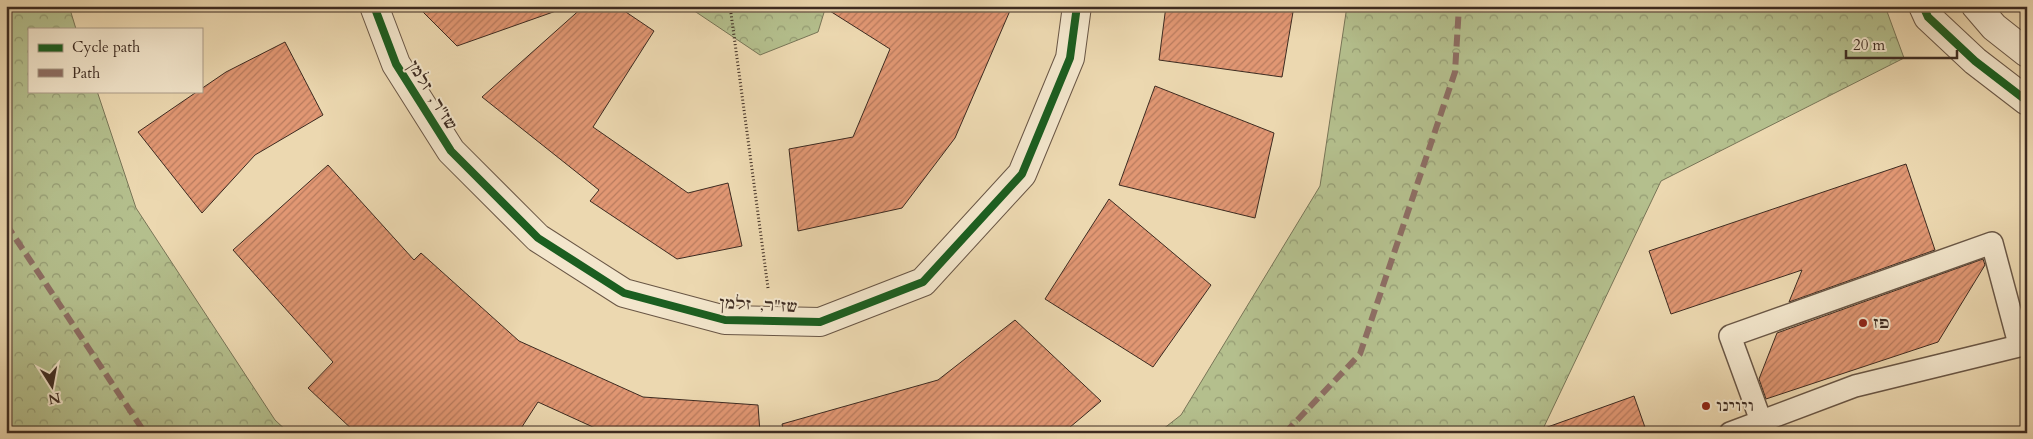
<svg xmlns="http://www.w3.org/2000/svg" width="2033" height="439" viewBox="0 0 2033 439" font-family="Cardo,'Frank Ruhl Libre',serif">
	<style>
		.forest { fill: url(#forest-crowns); stroke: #787557 }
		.building { fill: url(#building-hatch); stroke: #3d2b21 }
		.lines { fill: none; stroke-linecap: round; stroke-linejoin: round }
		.service-casing { stroke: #695645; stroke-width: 24 }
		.minor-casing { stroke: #695645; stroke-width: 30 }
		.path { stroke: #3d2b21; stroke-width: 3; stroke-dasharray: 1 2.5; stroke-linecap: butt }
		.service { stroke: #f3e6cc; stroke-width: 21 }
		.minor { stroke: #f3e6cc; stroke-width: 28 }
		.quiet { stroke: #8d6e63; stroke-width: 6; stroke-dasharray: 12 6; stroke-linecap: butt }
		.cycleway-casing { stroke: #f3e6cc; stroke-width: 11 }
		.cycleway { stroke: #1b5e20; stroke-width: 8 }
		.poi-dot { fill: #8f2418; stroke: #f3e6cc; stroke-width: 2 }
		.labels { text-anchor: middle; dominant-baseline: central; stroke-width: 4; stroke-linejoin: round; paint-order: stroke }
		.street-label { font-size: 16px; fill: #3d2b21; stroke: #f3e6cc }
		.poi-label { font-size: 16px; font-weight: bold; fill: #3d2b21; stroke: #f3e6cc; text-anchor: start }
	</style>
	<defs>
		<pattern id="forest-crowns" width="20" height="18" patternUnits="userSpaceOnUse" patternTransform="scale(1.25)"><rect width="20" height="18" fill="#b4bf8d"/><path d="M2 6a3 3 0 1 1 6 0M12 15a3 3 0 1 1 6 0" fill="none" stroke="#949b73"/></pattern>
		<pattern id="building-hatch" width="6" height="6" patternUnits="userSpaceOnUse" patternTransform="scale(1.25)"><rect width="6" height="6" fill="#e19773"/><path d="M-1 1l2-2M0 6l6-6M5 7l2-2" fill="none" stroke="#b87b5e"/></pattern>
	</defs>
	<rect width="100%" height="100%" fill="#ecd8b0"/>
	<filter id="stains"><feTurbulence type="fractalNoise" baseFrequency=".004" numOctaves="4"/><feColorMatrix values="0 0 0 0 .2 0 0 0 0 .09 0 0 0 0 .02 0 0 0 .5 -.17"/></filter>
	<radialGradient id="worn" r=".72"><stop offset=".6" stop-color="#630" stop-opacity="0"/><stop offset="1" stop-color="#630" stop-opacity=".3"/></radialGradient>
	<!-- forest -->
	<g class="forest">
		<polygon points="6,6 69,6 76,29 29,29 29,91 97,91 136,208 275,420 289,433 6,433"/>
		<polygon points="687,6 826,6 818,32 760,55"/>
		<polygon points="1347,6 1885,6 1904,58 1661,181 1541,433 1158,433 1181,415 1320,186"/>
	</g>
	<!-- building -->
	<g class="building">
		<polygon points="417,6 555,6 556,11 457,46"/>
		<polygon points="584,6 617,6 654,31 593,127 688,193 728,183 742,246 677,259 590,201 599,190 482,97"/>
		<polygon points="822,6 1012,6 955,138 902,208 798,231 789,149 853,137 890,49"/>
		<polygon points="1166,6 1294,6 1282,77 1159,60"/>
		<polygon points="285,42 323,115 255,155 202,213 138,132 198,91 201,91 201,89 226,72"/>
		<polygon points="1155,86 1274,133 1255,218 1119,185"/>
		<polygon points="1906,164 1935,250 1789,302 1802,270 1671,314 1649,251"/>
		<polygon points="328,165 414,260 421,253 519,341 643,397 758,405 760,433 606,433 538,402 518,433 356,433 308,388 333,362 233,250"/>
		<polygon points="1109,199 1211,285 1153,367 1045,299"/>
		<polygon points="1983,259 1985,265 1938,342 1766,399 1759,379 1777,333"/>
		<polygon points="1015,320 1101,401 1063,433 784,433 782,424 938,380"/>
		<polygon points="1634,396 1647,433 1543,433 1542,429"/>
	</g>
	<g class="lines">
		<defs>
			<g id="service">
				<polyline points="1761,421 1730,336 1992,243 2019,344 2027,345"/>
				<polyline points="1730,433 1855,386 2027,344"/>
			</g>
			<g id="minor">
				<polyline points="374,6 396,64 451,151 538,238 624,293 725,320 820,322 923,282 1022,174 1070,58 1077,6"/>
				<polyline points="1923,6 1928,17 1975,61 2027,101"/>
				<polyline points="1976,6 1994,27 2027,53"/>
			</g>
		</defs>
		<!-- service casing -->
		<use href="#service" class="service-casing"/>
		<!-- minor casing -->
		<use href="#minor" class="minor-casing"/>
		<!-- path -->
		<polyline class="path" points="730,6 768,288"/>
		<!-- service -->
		<use href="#service" class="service"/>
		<!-- minor -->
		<use href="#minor" class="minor"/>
		<!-- quiet -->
		<g class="quiet">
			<polyline points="6,224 145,433"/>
			<polyline points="1285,433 1360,354 1455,72 1459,6"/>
		</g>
		<defs>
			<g id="cycleway">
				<polyline points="374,6 396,64 451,151 538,238 624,293 725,320 820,322 923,282 1022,174 1070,58 1077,6"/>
				<polyline points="1923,6 1928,17 1975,61 2027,101"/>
			</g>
		</defs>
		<!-- cycleway casing -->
		<use href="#cycleway" class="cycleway-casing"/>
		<!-- cycleway -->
		<use href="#cycleway" class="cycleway"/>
	</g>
	<!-- markers -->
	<g class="poi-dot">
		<circle cx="1863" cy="323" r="5"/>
		<circle cx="1706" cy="406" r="5"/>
	</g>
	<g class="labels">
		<!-- street labels -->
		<g class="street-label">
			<text transform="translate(432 95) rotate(58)">שז"ר, זלמן</text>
			<text transform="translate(758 305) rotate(3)">שז"ר, זלמן</text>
		</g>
		<!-- poi labels -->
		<g class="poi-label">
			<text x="1873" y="323">פז</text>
			<text x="1716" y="406">ויוינו</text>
		</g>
	</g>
	<!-- margin -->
	<rect width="2033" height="439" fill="none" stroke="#ecd8b0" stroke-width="25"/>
	<rect x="8" y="8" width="2018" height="424" fill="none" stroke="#3d2b21" stroke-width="2.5"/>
	<rect x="12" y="12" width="2008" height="414" fill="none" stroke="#3d2b21"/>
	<!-- legend -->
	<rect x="28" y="28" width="175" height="65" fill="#f3e6cc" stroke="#aa9b88"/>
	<rect x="38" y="44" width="25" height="8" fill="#1b5e20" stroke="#aa9b88"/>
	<text x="72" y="52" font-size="15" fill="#3d2b21">Cycle path</text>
	<rect x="38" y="69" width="25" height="8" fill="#8d6e63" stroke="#aa9b88"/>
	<text x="72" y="78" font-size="15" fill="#3d2b21">Path</text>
	<!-- north arrow -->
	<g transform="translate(52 386) rotate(169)" stroke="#f3e6cc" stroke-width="4" paint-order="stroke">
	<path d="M0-4L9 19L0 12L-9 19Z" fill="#3d2b21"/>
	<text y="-8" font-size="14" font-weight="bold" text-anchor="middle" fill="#3d2b21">N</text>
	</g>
	<!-- scale -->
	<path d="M1846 50v8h111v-8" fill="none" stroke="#3d2b21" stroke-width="2.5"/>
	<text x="1853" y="50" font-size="15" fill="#3d2b21" stroke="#f3e6cc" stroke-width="4" paint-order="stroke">20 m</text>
	<rect width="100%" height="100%" filter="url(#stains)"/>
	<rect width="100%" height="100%" fill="url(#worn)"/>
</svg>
